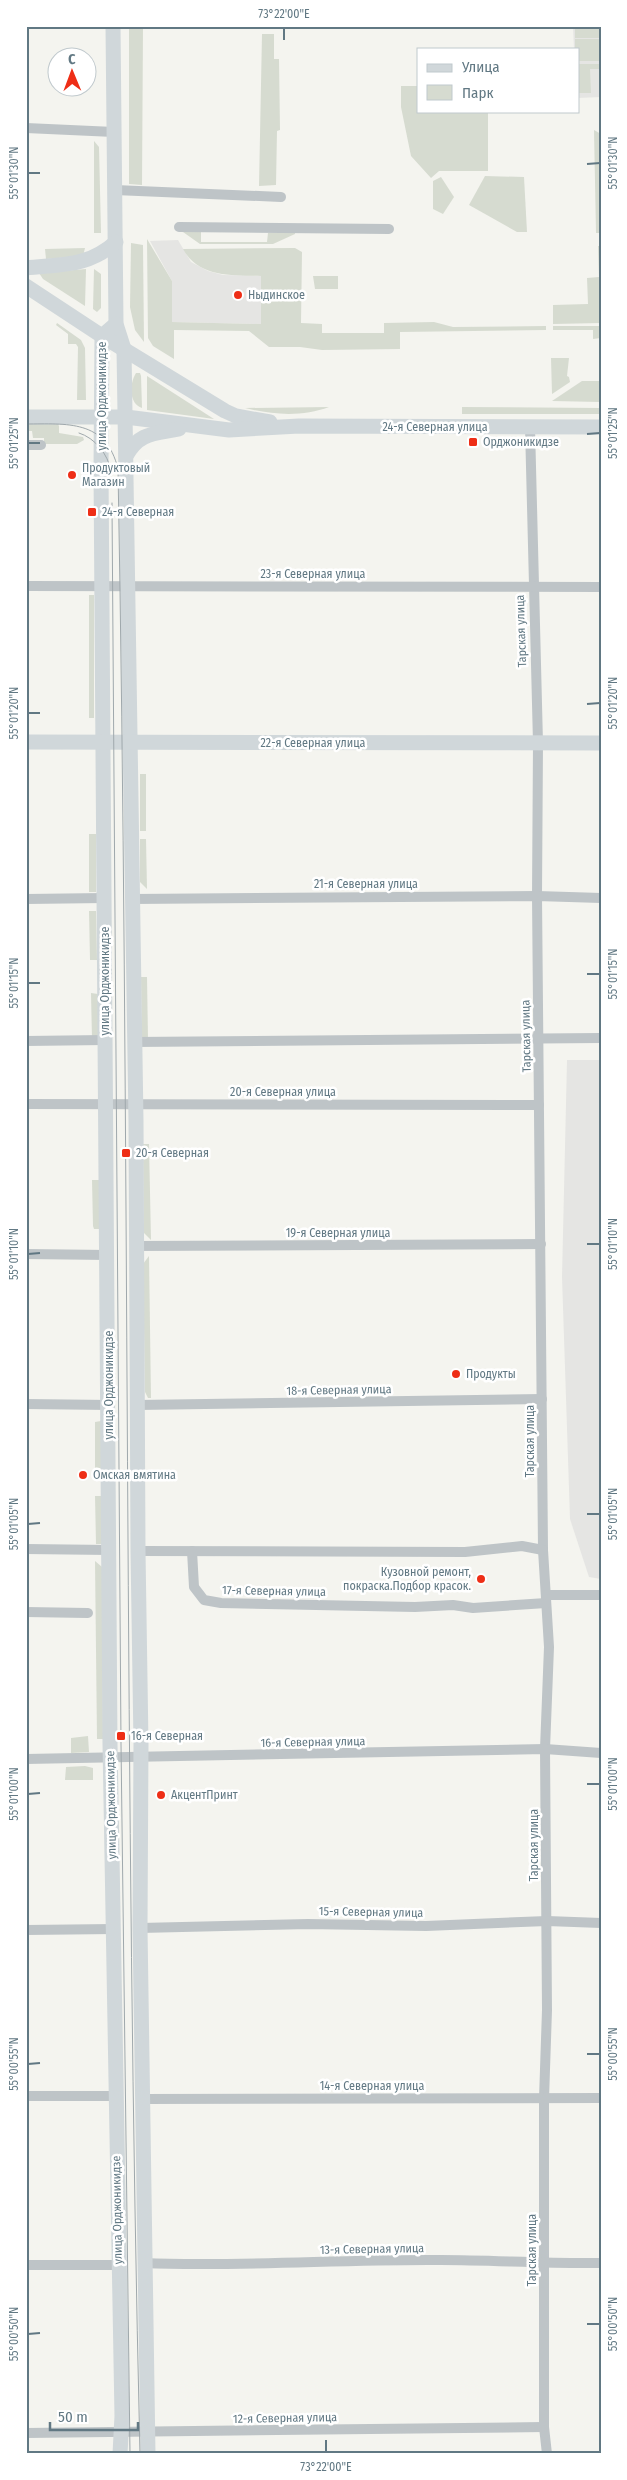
<svg xmlns="http://www.w3.org/2000/svg" width="627" height="2480" viewBox="0 0 627 2480" font-family="'Fira Sans Condensed',sans-serif">
	<style>
		.built { fill: #e5e5e3 }
		.green { fill: #d6dbd0 }
		.lines { fill: none; stroke-linecap: round; stroke-linejoin: round }
		.street { stroke: #bec4c7; stroke-width: 10 }
		.secondary { stroke: #d0d7da; stroke-width: 15 }
		.tram { stroke: #9fa8ac; stroke-width: 1 }
		.ticks { fill: none; stroke: #617883; stroke-width: 2 }
		.poi-dot { fill: #ee2e16; stroke: #fff; stroke-width: 2 }
		.labels { text-anchor: middle; dominant-baseline: central; stroke-width: 5; stroke-linejoin: round; paint-order: stroke }
		.poi-label { font-size: 12px; fill: #617883; stroke: #fff; text-anchor: start }
		.street-label { font-size: 12px; fill: #617883; stroke: #fff }
		.neatline { fill: none; stroke: #617883; stroke-width: 2 }
		.ticks-label { font-size: 12px; text-anchor: middle; fill: #617883 }
	</style>
	<rect width="100%" height="100%" fill="#f4f4ef"/>
	<!-- built -->
	<g class="built">
		<polygon points="573,26 601,26 601,97 578,98 578,49 574,49"/>
		<polygon points="178,240 191,262 208,271 223,275 261,276 261,324 172,322 172,281 150,241"/>
		<polygon points="567,1060 601,1060 601,1579 589,1577 570,1519 562,1277"/>
	</g>
	<!-- green -->
	<g class="green">
		<polygon points="129,26 143,26 142,185 129,184"/>
		<rect x="575" y="26" width="26" height="12"/>
		<polygon points="262,34 274,34 274,59 279,59 280,130 277,131 276,185 259,186"/>
		<polygon points="575,39 601,39 601,61 578,61 578,49 575,49"/>
		<polygon points="579,64 601,64 601,69 590,69 591,93 579,93"/>
		<polygon points="401,86 418,86 418,111 488,111 488,171 439,171 431,178 411,156 401,107"/>
		<polygon points="594,130 601,134 601,233 596,233"/>
		<polygon points="94,141 99,147 101,233 94,233"/>
		<polygon points="485,176 524,177 527,232 517,232 469,205"/>
		<polygon points="441,177 454,197 443,214 433,209 433,181"/>
		<polygon points="183,232 201,232 201,242 267,242 268,233 295,232 295,234 273,244 200,244"/>
		<path d="M147,239l25,42v41l89,2v-48c-29,-1 -62,2 -78,-27l112,-1 7,4 -1,71 21,1v9h62v-10l50,-1 19,5 93,-1v4l-146,2v17l-78,1 -22,-3h-31l-20,-16 -75,-1v29l-21,-13 -5,-8z"/>
		<polygon points="131,243 143,245 144,342 135,330 130,307"/>
		<polygon points="598,246 601,246 601,323 553,324 553,305 588,304 587,278 599,277"/>
		<polygon points="85,248 83,256 46,259 45,249"/>
		<polygon points="86,269 85,306 43,279 39,273"/>
		<polygon points="94,269 101,274 101,308 97,312 93,309"/>
		<polygon points="313,276 338,276 338,289 315,289"/>
		<polygon points="57,323 81,340 85,348 86,400 77,400 78,347 76,344 68,344 68,334 56,325"/>
		<polygon points="553,326 601,326 601,338 593,339 593,330 553,330"/>
		<polygon points="551,358 569,358 567,376 569,377 570,382 552,394"/>
		<path d="M136,373h4l1,3 1,32c-13,-4 -13,-24 -6,-35z"/>
		<polygon points="147,376 214,419 147,410"/>
		<polygon points="582,381 601,381 600,402 552,401"/>
		<path d="M329,407c-26,10 -57,8 -84,1z"/>
		<polygon points="462,407 601,408 601,414 462,414"/>
		<polygon points="26,421 56,421 59,426 59,433 83,437 84,440 77,444 44,444 44,438 33,438 32,431 26,431"/>
		<rect x="89" y="595" width="5" height="123"/>
		<rect x="140" y="774" width="6" height="57"/>
		<rect x="89" y="834" width="7" height="58"/>
		<polygon points="140,839 146,839 147,889 140,882"/>
		<polygon points="89,911 96,911 97,960 90,960"/>
		<polygon points="141,977 147,977 148,1039 142,1039"/>
		<polygon points="91,993 98,994 98,1035 92,1039"/>
		<polygon points="143,1144 149,1144 151,1240 144,1233"/>
		<polygon points="92,1180 99,1180 99,1229 94,1229 93,1226"/>
		<polygon points="149,1256 151,1398 148,1398 145,1392 143,1264"/>
		<polygon points="101,1421 101,1468 95,1468 95,1422"/>
		<polygon points="95,1496 102,1496 102,1544 96,1544"/>
		<polygon points="95,1561 102,1567 103,1739 97,1739"/>
		<polygon points="88,1736 89,1752 71,1753 71,1738"/>
		<polygon points="85,1766 93,1768 93,1780 65,1780 66,1767"/>
	</g>
	<g class="lines">
		<!-- street -->
		<g class="street">
			<polyline points="26,128 114,132"/>
			<polyline points="115,190 281,197"/>
			<polyline points="179,227 389,229"/>
			<polyline points="530,427 538,743 537,896 543,1550 549,1647 545,1749 547,2010 544,2099 544,2427 547,2454"/>
			<polyline points="26,445 41,445"/>
			<polyline points="26,586 601,587"/>
			<polyline points="26,899 105,898"/>
			<polyline points="132,899 537,896 601,898"/>
			<polyline points="26,1041 105,1040"/>
			<polyline points="133,1042 601,1038"/>
			<polyline points="26,1104 539,1105"/>
			<polyline points="136,1246 541,1244"/>
			<polyline points="26,1254 108,1255"/>
			<polyline points="26,1404 110,1405"/>
			<polyline points="137,1405 542,1399"/>
			<polyline points="26,1549 110,1550"/>
			<polyline points="138,1551 465,1552 522,1546 543,1550"/>
			<polyline points="192,1551 194,1587 204,1600 221,1603 415,1607 453,1605 473,1608 546,1603"/>
			<polyline points="546,1595 601,1595"/>
			<polyline points="26,1612 88,1613"/>
			<polyline points="26,1759 545,1749 601,1753"/>
			<polyline points="140,1928 308,1924 426,1926 547,1921 601,1923"/>
			<polyline points="26,1930 114,1929"/>
			<polyline points="26,2096 115,2096"/>
			<polyline points="142,2099 601,2098"/>
			<path d="M144,2263c99,4 198,-4 297,-3 53,0 106,4 160,3"/>
			<polyline points="26,2265 118,2265"/>
			<polyline points="26,2433 544,2427"/>
		</g>
		<!-- secondary -->
		<g class="secondary">
			<polyline points="113,26 116,324 124,349 136,1121 138,1551 141,1744 140,1928 148,2454"/>
			<path d="M26,268c36,-4 62,-1 90,-26"/>
			<polyline points="26,286 102,336 225,411 236,416 270,422"/>
			<polyline points="116,324 102,336 101,469 110,1744 122,2416 120,2454"/>
			<polyline points="26,417 126,417 229,430 299,426 601,427"/>
			<path d="M126,456c13,-24 29,-22 53,-27"/>
			<polyline points="26,742 601,743"/>
		</g>
		<!-- tram -->
		<g class="tram">
			<path d="M26,424c41,0 80,-5 92,45 12,661 6,1323 22,1985"/>
			<path d="M79,433c16,5 29,21 32,38"/>
			<polyline points="112,503 121,1744 130,2454"/>
		</g>
	</g>
	<!-- ticks -->
	<path class="ticks" d="M284,28v12M587,164l13,-1M28,173h12M587,434l13,-1M28,443h12M587,704l13,-1M28,713h12M587,974h13M28,983h12M587,1244h13M28,1254l12,-1M587,1514h13M28,1524l12,-1M587,1784h13M28,1794l12,-1M587,2054h13M28,2064l12,-1M587,2324h13M28,2334l12,-1M326,2440v12"/>
	<!-- markers -->
	<g class="poi-dot">
		<circle cx="238" cy="295" r="5"/>
		<rect x="468" y="437" width="10" height="10" rx="2.5"/>
		<circle cx="72" cy="475" r="5"/>
		<rect x="87" y="507" width="10" height="10" rx="2.5"/>
		<rect x="121" y="1148" width="10" height="10" rx="2.5"/>
		<circle cx="456" cy="1374" r="5"/>
		<circle cx="83" cy="1475" r="5"/>
		<circle cx="481" cy="1579" r="5"/>
		<rect x="116" y="1731" width="10" height="10" rx="2.5"/>
		<circle cx="161" cy="1795" r="5"/>
	</g>
	<g class="labels">
		<!-- poi labels -->
		<g class="poi-label">
			<text x="248" y="295">Ныдинское</text>
			<text x="483" y="442">Орджоникидзе</text>
			<text x="82" y="468">Продуктовый<tspan x="82" dy="14">Магазин</tspan></text>
			<text x="102" y="512">24-я Северная</text>
			<text x="136" y="1153">20-я Северная</text>
			<text x="466" y="1374">Продукты</text>
			<text x="93" y="1475">Oмская вмятина</text>
			<text x="471" y="1572" text-anchor="end">Кузовной ремонт,<tspan x="471" dy="14">покраска.Подбор красок.</tspan></text>
			<text x="131" y="1736">16-я Северная</text>
			<text x="171" y="1795">АкцентПринт</text>
		</g>
		<!-- street labels -->
		<g class="street-label">
			<text transform="translate(102 396) rotate(-90)">улица Орджоникидзе</text>
			<text x="435" y="427">24-я Северная улица</text>
			<text x="313" y="574">23-я Северная улица</text>
			<text transform="translate(521 631) rotate(-92)">Тарская улица</text>
			<text x="313" y="743">22-я Северная улица</text>
			<text x="366" y="884">21-я Северная улица</text>
			<text transform="translate(105 981) rotate(-90)">улица Орджоникидзе</text>
			<text transform="translate(526 1036) rotate(-91)">Тарская улица</text>
			<text x="283" y="1092">20-я Северная улица</text>
			<text x="338" y="1233">19-я Северная улица</text>
			<text transform="translate(109 1385) rotate(-90)">улица Орджоникидзе</text>
			<text transform="translate(339 1390) rotate(-1)">18-я Северная улица</text>
			<text transform="translate(530 1441) rotate(-90)">Тарская улица</text>
			<text transform="translate(274 1591) rotate(1)">17-я Северная улица</text>
			<text transform="translate(313 1742) rotate(-1)">16-я Северная улица</text>
			<text transform="translate(111 1805) rotate(-91)">улица Орджоникидзе</text>
			<text transform="translate(534 1845) rotate(-90)">Тарская улица</text>
			<text transform="translate(371 1912) rotate(1)">15-я Северная улица</text>
			<text x="372" y="2086">14-я Северная улица</text>
			<text transform="translate(117 2210) rotate(-91)">улица Орджоникидзе</text>
			<text transform="translate(372 2249) rotate(-1)">13-я Северная улица</text>
			<text transform="translate(532 2250) rotate(-90)">Тарская улица</text>
			<text transform="translate(285 2418) rotate(-1)">12-я Северная улица</text>
		</g>
	</g>
	<!-- border -->
	<rect width="627" height="2480" fill="none" stroke="#ffffff" stroke-width="55"/>
	<!-- legend -->
	<rect x="417" y="48" width="162" height="65" fill="#ffffff" stroke="#c0c9cd"/>
	<rect x="427" y="64" width="25" height="8" fill="#d0d7da" stroke="#c0c9cd"/>
	<text x="462" y="72" font-size="15" fill="#617883">Улица</text>
	<rect x="427" y="85" width="25" height="15" fill="#d6dbd0" stroke="#c0c9cd"/>
	<text x="462" y="98" font-size="15" fill="#617883">Парк</text>
	<!-- north arrow -->
	<g transform="translate(72 72) rotate(359)"><circle r="24" fill="#ffffff" stroke="#c0c9cd"/>
	<path d="M0-4L9 19L0 12L-9 19Z" fill="#ee2e16"/>
	<text y="-8" font-size="14" font-weight="bold" text-anchor="middle" fill="#617883">С</text>
	</g>
	<!-- scale -->
	<path d="M50 2422v8h88v-8" fill="none" stroke="#617883" stroke-width="2.5"/>
	<text x="58" y="2422" font-size="15" fill="#617883" stroke="#ffffff" stroke-width="4" paint-order="stroke">50 m</text>
	<rect x="28" y="28" width="572" height="2424" class="neatline"/>
	<g class="ticks-label">
		<text x="284" y="18">73°22'00"E</text>
		<text transform="translate(613 163) rotate(-90)" y="4">55°01'30"N</text>
		<text transform="translate(14 173) rotate(-90)" y="4">55°01'30"N</text>
		<text transform="translate(613 433) rotate(-90)" y="4">55°01'25"N</text>
		<text transform="translate(14 443) rotate(-90)" y="4">55°01'25"N</text>
		<text transform="translate(613 703) rotate(-90)" y="4">55°01'20"N</text>
		<text transform="translate(14 713) rotate(-90)" y="4">55°01'20"N</text>
		<text transform="translate(613 974) rotate(-90)" y="4">55°01'15"N</text>
		<text transform="translate(14 983) rotate(-90)" y="4">55°01'15"N</text>
		<text transform="translate(613 1244) rotate(-90)" y="4">55°01'10"N</text>
		<text transform="translate(14 1254) rotate(-90)" y="4">55°01'10"N</text>
		<text transform="translate(613 1514) rotate(-90)" y="4">55°01'05"N</text>
		<text transform="translate(14 1524) rotate(-90)" y="4">55°01'05"N</text>
		<text transform="translate(613 1784) rotate(-90)" y="4">55°01'00"N</text>
		<text transform="translate(14 1794) rotate(-90)" y="4">55°01'00"N</text>
		<text transform="translate(613 2054) rotate(-90)" y="4">55°00'55"N</text>
		<text transform="translate(14 2064) rotate(-90)" y="4">55°00'55"N</text>
		<text transform="translate(613 2324) rotate(-90)" y="4">55°00'50"N</text>
		<text transform="translate(14 2334) rotate(-90)" y="4">55°00'50"N</text>
		<text x="326" y="2471">73°22'00"E</text>
	</g>
</svg>
